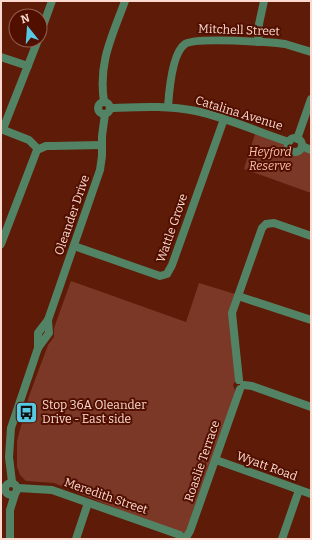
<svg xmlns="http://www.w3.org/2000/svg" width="312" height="540" viewBox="0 0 312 540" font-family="Bitter,serif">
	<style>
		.green { fill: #7c3826 }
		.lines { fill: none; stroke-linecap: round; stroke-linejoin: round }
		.minor { stroke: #538365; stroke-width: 8 }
		.labels { text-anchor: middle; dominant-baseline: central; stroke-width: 4; stroke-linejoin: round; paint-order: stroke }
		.street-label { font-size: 12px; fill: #fcdad0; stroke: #510f00 }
		.park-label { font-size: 12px; font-style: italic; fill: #fcbeae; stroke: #510f00 }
		.poi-label { font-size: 12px; fill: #fcdad0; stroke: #510f00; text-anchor: start }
	</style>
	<rect width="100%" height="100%" fill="#5d1b08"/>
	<!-- green -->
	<g class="green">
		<polygon points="255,134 286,145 289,151 293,153 303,151 311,153 311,193 244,169"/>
		<polygon points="71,281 186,322 199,283 235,294 236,380 233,385 236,393 185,533 125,512 54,483 26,481 20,475 17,467 17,441 29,396 48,345 54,337 54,328"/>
	</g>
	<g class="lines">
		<!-- minor -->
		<g class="minor">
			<polyline points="40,34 52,1"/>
			<polyline points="258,42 259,24 264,1"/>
			<polyline points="1,57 28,66"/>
			<path d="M104,102c-6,-40 8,-65 21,-101"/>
			<circle cx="104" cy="108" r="6"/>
			<path d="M168,107c1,-15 4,-54 17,-63 10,-7 77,-2 92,-1l8,1 26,8"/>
			<path d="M110,108c28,-1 58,-3 86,3 32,7 62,21 93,31"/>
			<polyline points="1,129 29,140 38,149"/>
			<polyline points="3,129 38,40"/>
			<circle cx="295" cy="145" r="7"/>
			<polyline points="297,139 311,99"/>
			<polyline points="302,146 311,150"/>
			<polyline points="1,244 37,150 46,146 52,146 102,145"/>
			<polyline points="74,246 160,276 167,274 172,265 224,119"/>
			<polyline points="238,296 311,320"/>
			<polyline points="38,348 38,333 48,320 100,170 102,156 102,136 105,114"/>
			<polyline points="239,380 232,313 262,228 266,224 274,223 311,236"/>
			<polyline points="244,385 252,386 311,407"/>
			<polyline points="216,460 311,494"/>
			<polyline points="12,482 9,457 11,428 38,348 49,333 48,320"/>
			<circle cx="11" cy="489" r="6"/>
			<polyline points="18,488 52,490 180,535 183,538"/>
			<polyline points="10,539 10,510 15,494"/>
			<polyline points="76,539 88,503"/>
			<polyline points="182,539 187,536 190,531 240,389"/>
			<polyline points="282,539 299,490"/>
		</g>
	</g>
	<!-- icons -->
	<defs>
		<symbol id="bus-square" viewBox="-11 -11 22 22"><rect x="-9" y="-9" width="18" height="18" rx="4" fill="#58c9e3" stroke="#510f00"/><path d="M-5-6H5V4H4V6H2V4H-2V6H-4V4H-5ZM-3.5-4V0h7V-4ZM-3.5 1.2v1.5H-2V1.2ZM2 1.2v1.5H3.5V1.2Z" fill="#111"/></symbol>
	</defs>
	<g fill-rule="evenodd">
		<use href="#bus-square" x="14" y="400" width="25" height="25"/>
	</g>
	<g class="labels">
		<!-- street labels -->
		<g class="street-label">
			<text transform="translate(239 30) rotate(2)">Mitchell Street</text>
			<text transform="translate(239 113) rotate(17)">Catalina Avenue</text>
			<text transform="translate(72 215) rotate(-71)">Oleander Drive</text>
			<text transform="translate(172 228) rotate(-71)">Wattle Grove</text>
			<text transform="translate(202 461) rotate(-71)">Roaslie Terrace</text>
			<text transform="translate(267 466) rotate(20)">Wyatt Road</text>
			<text transform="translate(106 496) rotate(19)">Meredith Street</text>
		</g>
		<!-- park labels -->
		<g class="park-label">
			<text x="270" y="152">Heyford<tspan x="270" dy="14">Reserve</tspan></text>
		</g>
		<!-- poi labels -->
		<g class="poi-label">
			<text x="42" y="405">Stop 36A Oleander<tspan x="42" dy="14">Drive - East side</tspan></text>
		</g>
	</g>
	<!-- border -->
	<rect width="312" height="540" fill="none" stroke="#fcdad0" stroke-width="4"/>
	<!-- north arrow -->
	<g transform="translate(28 28) rotate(343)"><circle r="19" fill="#510f00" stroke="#956053"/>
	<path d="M0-3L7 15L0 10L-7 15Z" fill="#58c9e3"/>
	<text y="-6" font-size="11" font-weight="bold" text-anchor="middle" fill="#fcdad0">N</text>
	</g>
</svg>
